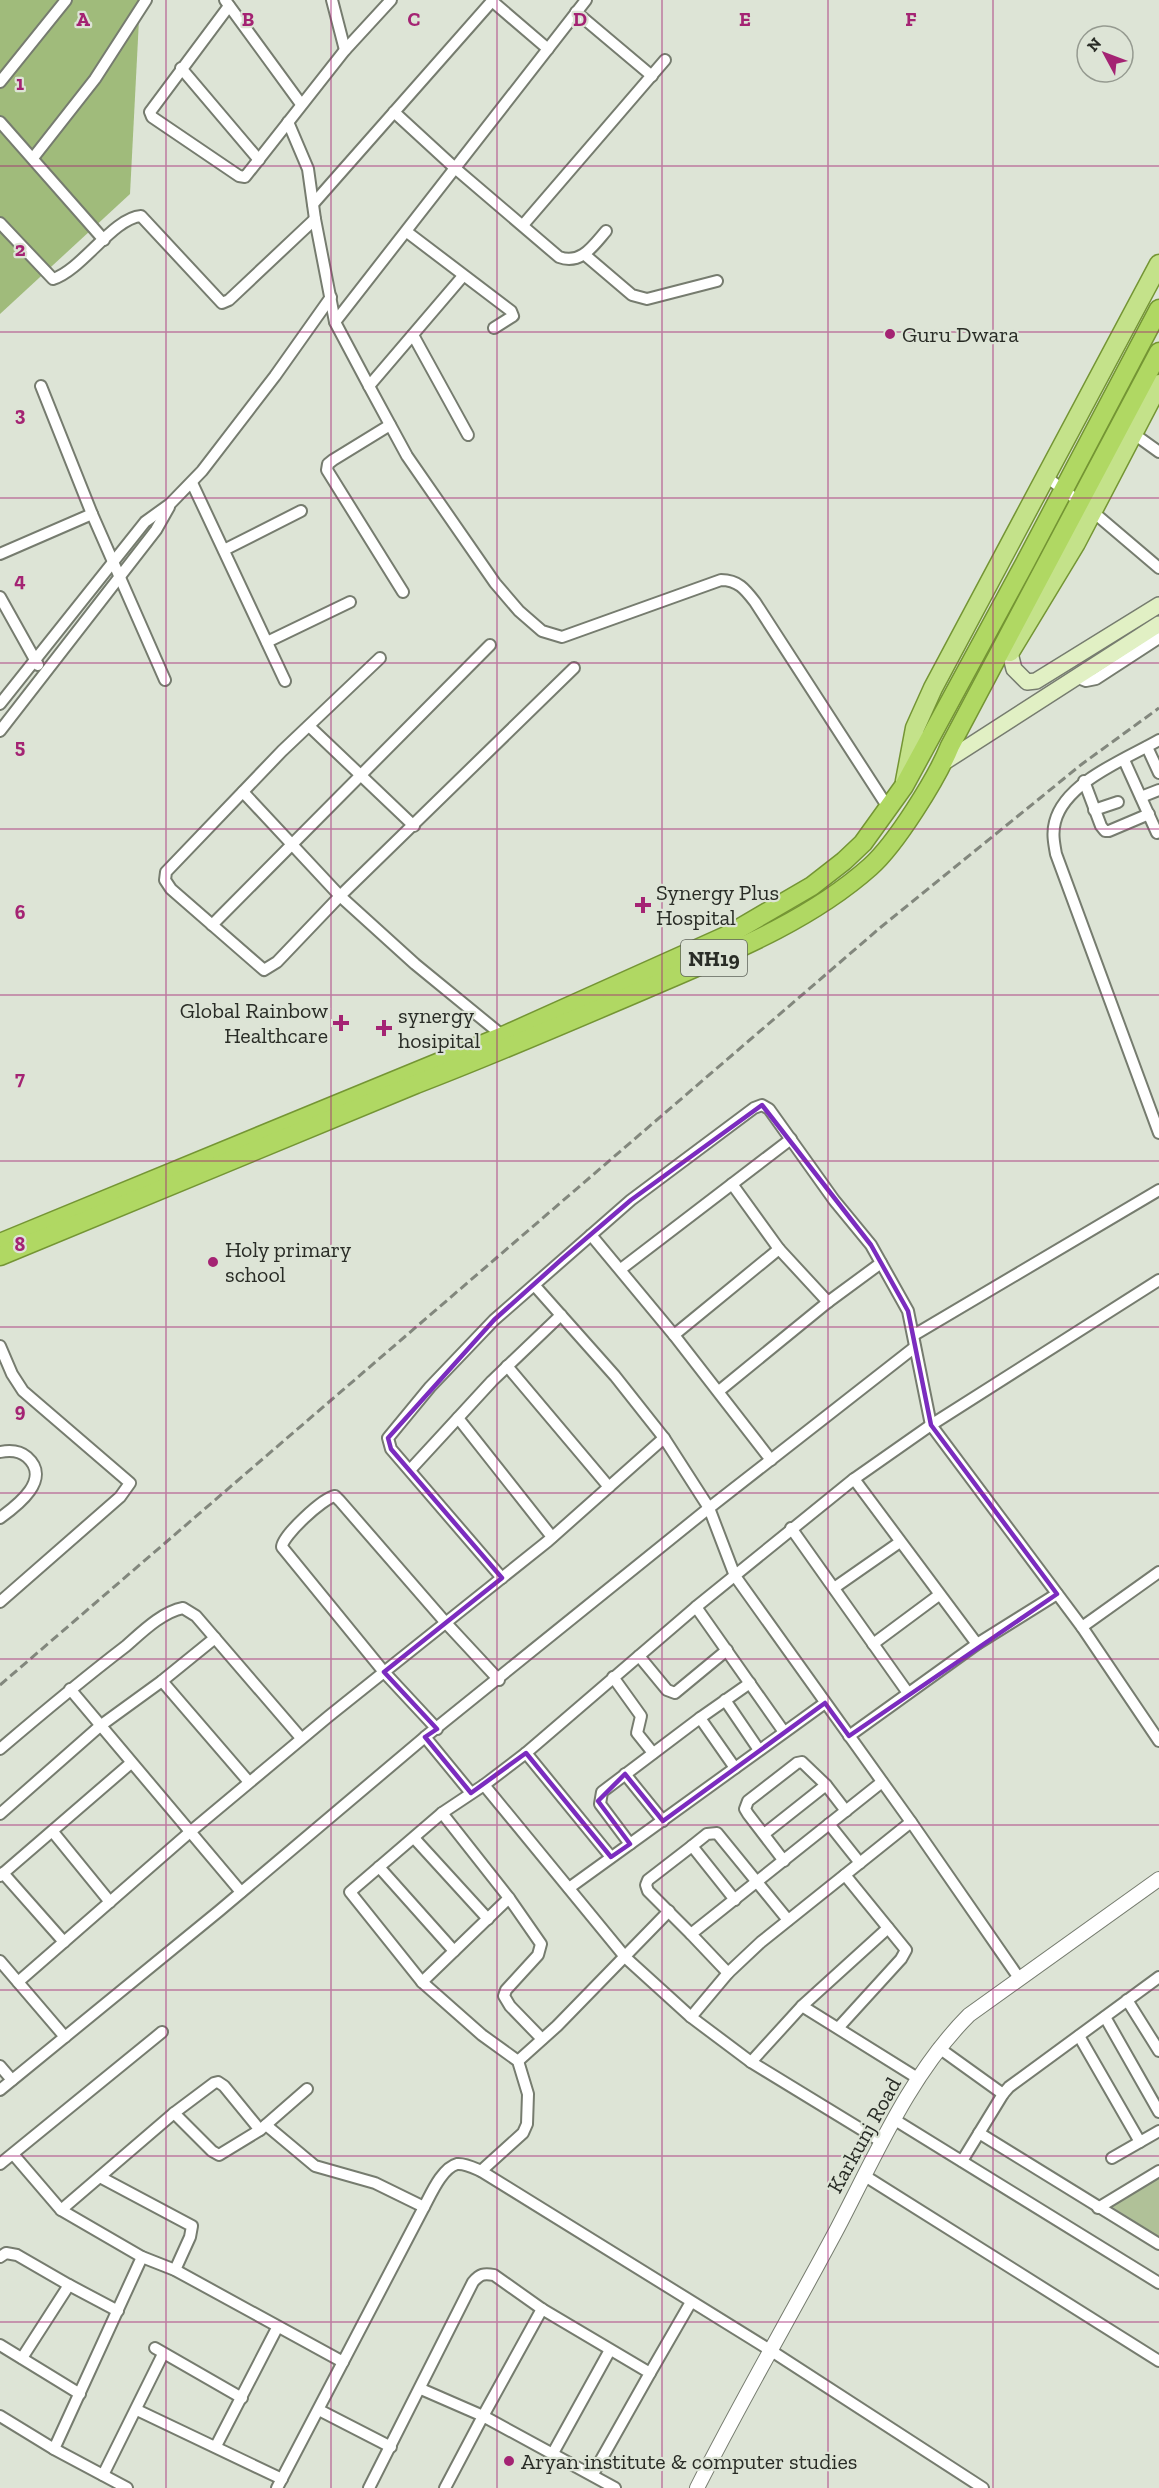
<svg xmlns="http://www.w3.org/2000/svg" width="1159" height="2488" viewBox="0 0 1159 2488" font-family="'Zilla Slab',serif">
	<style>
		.green { fill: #b0c198 }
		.forest { fill: #a0bb7b }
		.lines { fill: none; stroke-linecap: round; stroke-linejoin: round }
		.minor-casing { stroke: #767c6f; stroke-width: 14 }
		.tertiary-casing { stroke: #767c6f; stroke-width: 16 }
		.secondary-casing { stroke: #767c6f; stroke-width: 18 }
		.primary-casing { stroke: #749534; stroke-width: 21 }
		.trunk-casing { stroke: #749534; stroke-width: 21 }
		.minor { stroke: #fff; stroke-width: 10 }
		.tertiary { stroke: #fff; stroke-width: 14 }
		.secondary { stroke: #e1f0c4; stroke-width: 15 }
		.primary { stroke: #c4e28a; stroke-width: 18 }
		.trunk { stroke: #b0d863; stroke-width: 18 }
		.rail { stroke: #82877d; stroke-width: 3; stroke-dasharray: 9 4.5; stroke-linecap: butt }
		.marked { fill: none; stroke: #7b2cbf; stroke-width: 4.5; stroke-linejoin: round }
		.grid { fill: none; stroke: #a42373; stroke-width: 1.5; stroke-opacity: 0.55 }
		.poi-dot { fill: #a42373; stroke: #dde4d6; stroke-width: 2 }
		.labels { text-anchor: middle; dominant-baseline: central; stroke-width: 4.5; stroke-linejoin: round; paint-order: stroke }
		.shield { fill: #dde4d6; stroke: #5f635b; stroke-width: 1.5 }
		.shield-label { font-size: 21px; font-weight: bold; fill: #292c26 }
		.poi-label { font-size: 22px; fill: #292c26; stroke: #dde4d6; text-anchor: start }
		.street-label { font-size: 22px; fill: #292c26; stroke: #dde4d6 }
		.grid-label { font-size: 20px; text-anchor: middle; font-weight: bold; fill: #a42373; stroke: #dde4d6; stroke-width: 4.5; stroke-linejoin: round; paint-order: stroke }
	</style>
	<rect width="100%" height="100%" fill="#dde4d6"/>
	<!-- green -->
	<polygon class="green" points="1159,2174 1159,2237 1111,2206"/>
	<!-- forest -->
	<polygon class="forest" points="0,0 140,0 130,194 0,314"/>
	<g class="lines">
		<defs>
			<g id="minor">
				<polyline points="225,0 301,104"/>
				<polyline points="332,0 345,50"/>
				<polyline points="492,1 548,49"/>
				<polyline points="229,6 150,112 152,117 239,176 245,177 345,50 391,0"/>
				<polyline points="576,12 652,76"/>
				<polyline points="181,68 259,160"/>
				<polyline points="0,82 66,0"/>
				<path d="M394,112l62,57 103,88c22,8 34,-11 47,-26"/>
				<polyline points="0,122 104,240"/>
				<path d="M288,122l20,47 7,50 20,103 34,64 38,70 88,127 24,28 23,20 20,6 159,-57c17,0 24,9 34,22l134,207"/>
				<polyline points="33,158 95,79 146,0"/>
				<polyline points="313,204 493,0"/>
				<path d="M0,223l53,56c29,-9 60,-61 88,-63l81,87 7,-3 86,-81"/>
				<polyline points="523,225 665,60"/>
				<polyline points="407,232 511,311 513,316 494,328"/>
				<polyline points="585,255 632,295 647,299 717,281"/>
				<polyline points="335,322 586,0"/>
				<polyline points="413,335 468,435"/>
				<polyline points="41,386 92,514 165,680"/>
				<polyline points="369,386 463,276"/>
				<polyline points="390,425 333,460 328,464 327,470 403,592"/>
				<polyline points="1134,434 1159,452"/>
				<polyline points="1045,476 1092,511 1159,568"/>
				<polyline points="192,483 285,681"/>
				<polyline points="224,550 301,511"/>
				<polyline points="0,554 92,514"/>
				<polyline points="0,597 38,665"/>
				<polyline points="267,642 350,602"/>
				<polyline points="380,658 282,751 166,872 165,880 171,889 264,970 277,962 340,896 574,668"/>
				<polyline points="1076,677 1086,681 1096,679 1159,638"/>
				<polyline points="0,704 145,522 170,504 202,471 275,376 331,297"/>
				<polyline points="309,726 414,826"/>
				<polyline points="0,731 156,530 169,507"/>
				<path d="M1159,740c-33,19 -94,42 -104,82 -3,11 -1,21 1,32l103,279"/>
				<polyline points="1147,747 1159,773"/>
				<polyline points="1124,760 1157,833"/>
				<polyline points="1084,781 1101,826 1105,831 1109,831 1149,814"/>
				<polyline points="243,792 340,896 415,964 503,1036"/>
				<polyline points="1141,797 1159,790"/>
				<polyline points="1094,810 1118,802"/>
				<polyline points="212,925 490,645"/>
				<polyline points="732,1184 779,1249 828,1302"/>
				<polyline points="591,1235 674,1335 771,1460"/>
				<polyline points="621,1269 791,1139"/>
				<polyline points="535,1286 615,1376 664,1438 709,1508 735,1576 911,1822 1019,1978"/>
				<polyline points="674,1335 779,1249"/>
				<polyline points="914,1335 1159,1190"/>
				<polyline points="0,1346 12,1374 23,1391 130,1483 120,1497 0,1602"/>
				<polyline points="507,1366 609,1487"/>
				<polyline points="719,1391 828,1302 881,1263"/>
				<polyline points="458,1418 552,1537"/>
				<path d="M0,1452c10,-2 19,-2 27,5 25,22 -9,48 -27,61"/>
				<polyline points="410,1470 492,1381 561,1315"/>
				<polyline points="854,1479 977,1644"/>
				<polyline points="791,1528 908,1693"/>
				<polyline points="502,1578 391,1449 388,1438 430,1387 494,1320 631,1200 754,1108 762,1105 769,1109 834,1200 871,1245 908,1311 931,1425 1082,1627 1159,1741"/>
				<polyline points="834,1588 900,1542"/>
				<polyline points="696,1607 784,1732"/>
				<polyline points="1082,1627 1159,1572"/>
				<polyline points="873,1644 939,1595"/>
				<polyline points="639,1656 667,1690 675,1693 727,1650"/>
				<polyline points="613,1677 641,1716 637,1733 653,1753"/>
				<polyline points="162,1681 249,1782"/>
				<polyline points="70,1689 241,1892"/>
				<polyline points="725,1700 759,1750"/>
				<polyline points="700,1718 750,1683"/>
				<path d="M437,1729l-53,-57 -102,-125c0,-11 41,-49 53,-51l5,5 106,122 53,57"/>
				<polyline points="849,1736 977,1644 1057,1594"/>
				<polyline points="425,1737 471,1793"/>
				<path d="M0,1749c41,-35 83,-70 126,-103 16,-14 36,-34 57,-38l13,8 105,122"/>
				<polyline points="526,1753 611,1857"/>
				<polyline points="625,1774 663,1821"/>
				<polyline points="484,1785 626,1958 691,2017 751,2062 882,2142"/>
				<polyline points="442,1813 509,1898 541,1944 538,1955 506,1990 504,1996 510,2006 542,2039"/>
				<polyline points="0,1814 100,1726 162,1681 215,1638"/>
				<polyline points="829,1824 860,1863"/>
				<polyline points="53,1832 110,1902"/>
				<polyline points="764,1834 826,1785"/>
				<polyline points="414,1838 488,1919"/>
				<polyline points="630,1844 600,1804 602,1792 700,1718 735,1768"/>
				<polyline points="692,1846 707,1834 717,1833 788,1920"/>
				<polyline points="784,1861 748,1814 745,1809 748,1801 797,1763 802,1762 826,1785 846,1811"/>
				<polyline points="379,1867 454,1951"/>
				<polyline points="3,1873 64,1942"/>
				<polyline points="0,1876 131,1763"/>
				<polyline points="569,1888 825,1703"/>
				<polyline points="691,1934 648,1891 646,1885 648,1880 692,1846 735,1900"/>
				<polyline points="0,1961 65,2037"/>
				<polyline points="728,1973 691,1934 882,1782"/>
				<polyline points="18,1982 190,1832 329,1716 548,1541 664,1438"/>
				<polyline points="422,1982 509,1898"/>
				<polyline points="1127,2000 1159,2051"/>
				<polyline points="802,2006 919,2079"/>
				<polyline points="691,2017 728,1973 761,1942 911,1822"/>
				<polyline points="1105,2017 1159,2112"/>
				<polyline points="839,2027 901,1959 906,1950 845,1875"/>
				<polyline points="1079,2036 1140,2142"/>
				<polyline points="939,2048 1003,2094"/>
				<polyline points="518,2061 557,2026 669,1911"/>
				<polyline points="751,2062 802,2006 888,1928"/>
				<polyline points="0,2066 12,2080"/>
				<polyline points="0,2090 219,1911 425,1737 709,1508 915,1347"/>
				<polyline points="174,2113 212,2151 219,2155 260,2130 307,2089"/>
				<polyline points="895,2120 1159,2283"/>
				<polyline points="266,2125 315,2166 375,2183 424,2207"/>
				<polyline points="979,2133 1159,2244"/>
				<polyline points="13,2154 61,2210 142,2257 175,2270 343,2362"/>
				<polyline points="1112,2158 1159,2131"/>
				<polyline points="962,2161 1003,2094 1009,2087 1159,1977"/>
				<polyline points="0,2164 162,2032"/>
				<polyline points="481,2171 523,2133 527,2124 528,2094 518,2061 482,2035 422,1982 350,1892 442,1813 484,1785 526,1753 696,1607 854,1479 931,1425 1159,1280"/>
				<polyline points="865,2176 1159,2361"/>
				<polyline points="100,2177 192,2226 190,2237 175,2270"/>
				<polyline points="1098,2208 1159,2171"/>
				<polyline points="61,2210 174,2113 214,2083 218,2082 224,2086 260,2130"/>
				<polyline points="0,2257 6,2253 17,2255 69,2285 22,2358"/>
				<polyline points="69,2285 118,2311"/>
				<polyline points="0,2345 80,2394"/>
				<polyline points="155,2348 242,2398"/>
				<polyline points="650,2373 691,2302"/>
				<polyline points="421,2389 483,2416 542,2309"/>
				<polyline points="137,2410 282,2479"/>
				<polyline points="319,2410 391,2447"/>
				<polyline points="0,2416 54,2449 127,2488"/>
				<polyline points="216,2446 277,2328"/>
				<polyline points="54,2449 142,2257"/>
				<polyline points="553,2453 610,2350"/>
				<polyline points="103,2475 163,2354"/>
				<path d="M277,2488l147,-281c7,-13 18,-39 33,-43 8,-1 17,4 24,7l289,179 213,138"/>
				<path d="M369,2488l104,-206c7,-8 11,-9 21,-7l48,34 108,64 -57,101"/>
				<polyline points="445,2488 483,2416 615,2488"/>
			</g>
			<path id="tertiary" d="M697,2488c44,-87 93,-171 139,-257 39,-74 73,-156 133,-216l190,-136"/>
			<g id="secondary">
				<polyline points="1007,641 1014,669 1027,682 1036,681 1159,605"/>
				<polyline points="943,763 1159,624"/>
			</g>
			<g id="primary">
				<polyline points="1010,652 1076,543 1159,384"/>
				<polyline points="905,781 915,728 933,688 1159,264"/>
			</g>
			<g id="trunk">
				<polyline points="0,1243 503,1036 728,935 812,886 844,861 863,843 904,786 1025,563 1159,309"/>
				<path d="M0,1256l416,-172c76,-29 152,-62 227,-94 78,-34 163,-66 227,-123 26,-23 67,-89 80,-121l209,-394"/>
			</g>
		</defs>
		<!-- minor casing -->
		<use href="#minor" class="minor-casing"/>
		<!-- tertiary casing -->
		<use href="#tertiary" class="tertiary-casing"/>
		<!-- secondary casing -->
		<use href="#secondary" class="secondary-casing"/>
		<!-- primary casing -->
		<use href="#primary" class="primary-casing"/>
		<!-- trunk casing -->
		<use href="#trunk" class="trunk-casing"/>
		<!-- minor -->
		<use href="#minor" class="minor"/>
		<!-- tertiary -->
		<use href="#tertiary" class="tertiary"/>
		<!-- secondary -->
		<use href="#secondary" class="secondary"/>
		<!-- primary -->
		<use href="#primary" class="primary"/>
		<!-- trunk -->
		<use href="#trunk" class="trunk"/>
		<!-- rail -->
		<polyline class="rail" points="0,1685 881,927 1082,764 1159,708"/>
	</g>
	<!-- marked area -->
	<path class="marked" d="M762,1105l109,140 37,66 23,114 126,169 -208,142 -24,-33 -162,118 -38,-47 -27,27 32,43 -19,13 -85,-104 -55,40 -46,-56 12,-8 -53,-57 118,-94 -111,-129 -3,-11 106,-118 68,-61 69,-59z"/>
	<!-- grid -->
	<path class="grid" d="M166,0v2488M331,0v2488M497,0v2488M662,0v2488M828,0v2488M993,0v2488M0,166h1159M0,332h1159M0,498h1159M0,663h1159M0,829h1159M0,995h1159M0,1161h1159M0,1327h1159M0,1493h1159M0,1659h1159M0,1825h1159M0,1990h1159M0,2156h1159M0,2322h1159"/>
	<!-- markers -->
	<g class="poi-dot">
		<circle cx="890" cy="334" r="6"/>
		<path d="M640 896h6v6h6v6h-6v6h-6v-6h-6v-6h6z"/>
		<path d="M338 1014h6v6h6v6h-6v6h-6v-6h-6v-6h6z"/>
		<path d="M381 1019h6v6h6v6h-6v6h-6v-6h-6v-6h6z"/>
		<circle cx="213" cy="1262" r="6"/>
		<circle cx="509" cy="2461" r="6"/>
	</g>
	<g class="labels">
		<!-- shield labels -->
		<rect class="shield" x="681" y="940" width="66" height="36" rx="4.5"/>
		<g class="shield-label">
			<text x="714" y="958">NH19</text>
		</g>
		<!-- poi labels -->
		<g class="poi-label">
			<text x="902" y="334">Guru Dwara</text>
			<text x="656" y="892">Synergy Plus<tspan x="656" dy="25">Hospital</tspan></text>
			<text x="328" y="1010" text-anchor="end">Global Rainbow<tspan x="328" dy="25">Healthcare</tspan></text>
			<text x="398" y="1015">synergy<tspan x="398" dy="25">hosipital</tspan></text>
			<text x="225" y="1249">Holy primary<tspan x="225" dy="25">school</tspan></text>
			<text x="521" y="2461">Aryan institute &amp; computer studies</text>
		</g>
		<!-- street labels -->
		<g class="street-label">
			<text transform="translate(864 2135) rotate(-61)">Karkunj Road</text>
		</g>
	</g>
	<g class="grid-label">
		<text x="83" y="26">A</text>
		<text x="248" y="26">B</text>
		<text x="414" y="26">C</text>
		<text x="580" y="26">D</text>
		<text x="745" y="26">E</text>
		<text x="911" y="26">F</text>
		<text x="20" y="90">1</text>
		<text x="20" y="256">2</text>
		<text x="20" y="421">3</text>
		<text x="20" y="587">4</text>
		<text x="20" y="753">5</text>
		<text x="20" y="919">6</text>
		<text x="20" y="1085">7</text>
		<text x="20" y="1251">8</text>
		<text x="20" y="1417">9</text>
	</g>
	<!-- north arrow -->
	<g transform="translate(1105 54) rotate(311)"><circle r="28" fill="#dde4d6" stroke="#959a90" stroke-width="1.5"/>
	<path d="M0-4.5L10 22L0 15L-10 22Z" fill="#a42373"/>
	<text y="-9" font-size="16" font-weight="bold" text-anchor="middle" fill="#292c26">N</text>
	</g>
</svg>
